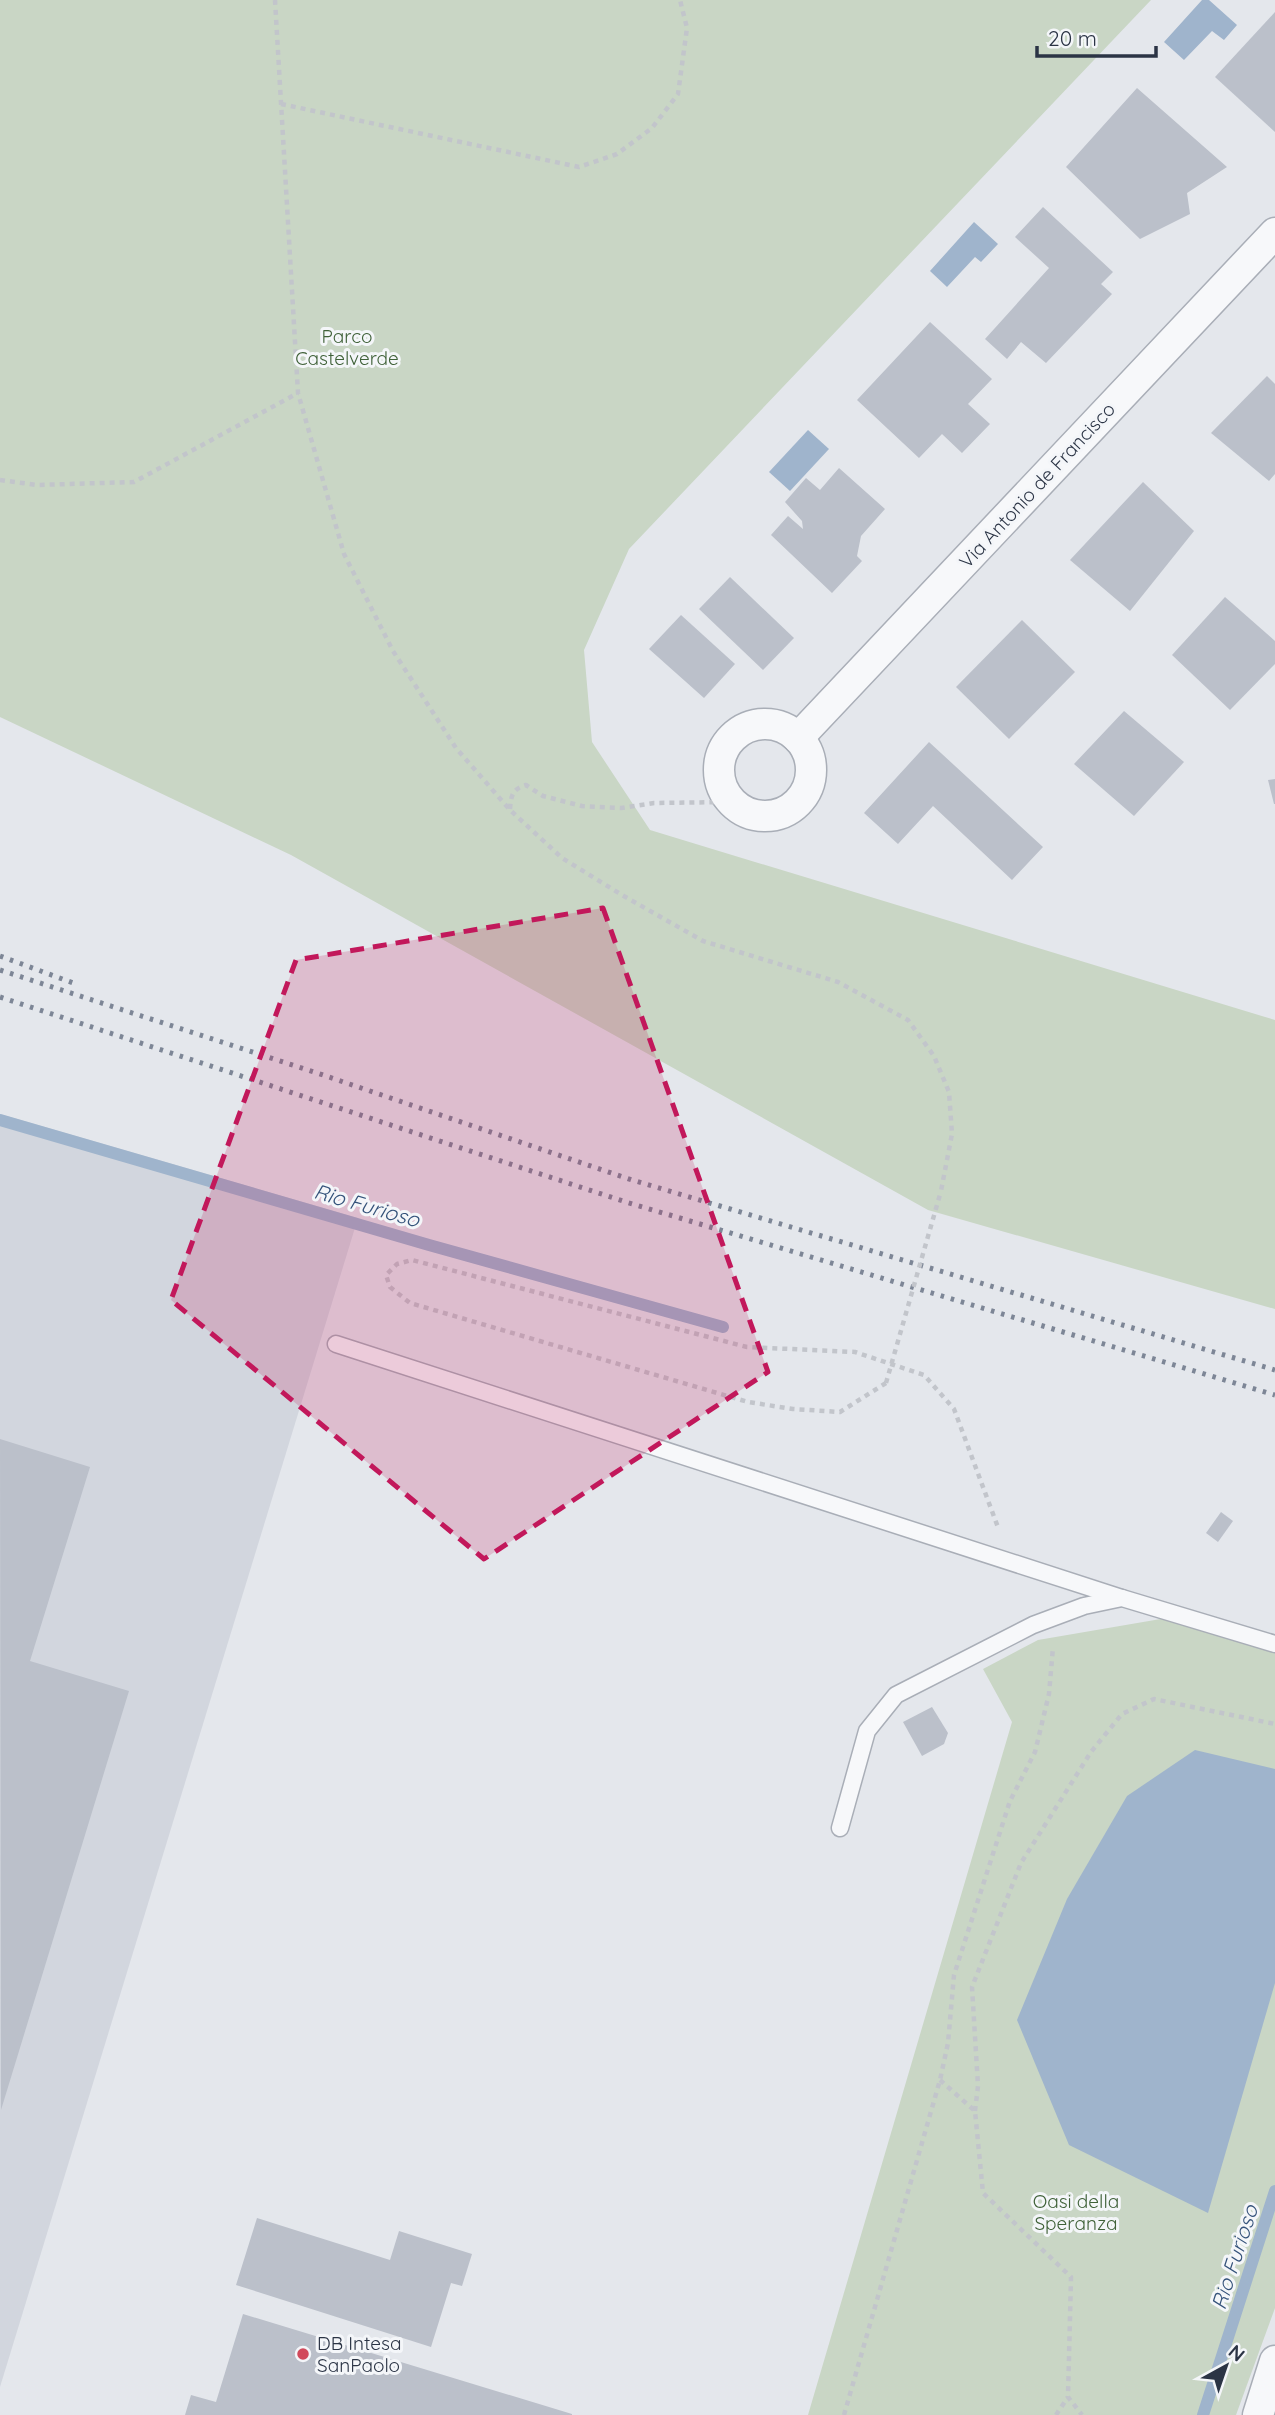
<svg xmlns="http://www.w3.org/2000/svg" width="1275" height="2415" viewBox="0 0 1275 2415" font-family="Quicksand,sans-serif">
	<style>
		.built { fill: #d2d6de }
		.green { fill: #c9d6c5 }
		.water { fill: #9fb4cc }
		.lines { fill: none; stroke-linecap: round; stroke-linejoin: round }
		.stream { stroke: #9fb4cc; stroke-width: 12 }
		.building { fill: #bbc0ca }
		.lane-casing { stroke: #a9aeb7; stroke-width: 19 }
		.street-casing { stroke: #a9aeb7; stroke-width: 33 }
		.path { stroke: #c2c5cb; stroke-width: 4.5; stroke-dasharray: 5 5; stroke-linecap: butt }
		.lane { stroke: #f7f8fa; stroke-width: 16 }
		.street { stroke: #f7f8fa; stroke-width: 30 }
		.rail { stroke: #7d8696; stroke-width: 5; stroke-dasharray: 3.5 7; stroke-linecap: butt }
		.path-bridge { stroke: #c2c5cb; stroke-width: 4.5; stroke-dasharray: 5 5; stroke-linecap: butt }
		.marked { fill: #c2185b; fill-opacity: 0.2; stroke: #c2185b; stroke-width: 5; stroke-dasharray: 14 9; stroke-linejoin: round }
		.poi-dot { fill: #d1495b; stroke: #f4f6f9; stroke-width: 2.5 }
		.labels { text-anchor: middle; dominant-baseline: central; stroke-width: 6; stroke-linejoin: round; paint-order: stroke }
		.park-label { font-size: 19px; fill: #3f6138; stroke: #f4f6f9 }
		.street-label { font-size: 19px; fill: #2b3445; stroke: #f4f6f9 }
		.poi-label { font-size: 19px; fill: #2b3445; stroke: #f4f6f9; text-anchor: start }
		.water-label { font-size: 21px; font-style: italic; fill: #34527a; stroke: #f4f6f9 }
	</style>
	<rect width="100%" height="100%" fill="#e4e7ec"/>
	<!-- built -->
	<polygon class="built" points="0,1114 358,1218 0,2387"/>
	<!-- green -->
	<g class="green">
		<polygon points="0,0 1151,0 629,549 584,650 592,742 650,830 1275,1020 1275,1309 928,1210 291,855 0,717"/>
		<polygon points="1184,1615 1275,1642 1275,2308 1236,2415 808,2415 1012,1722 983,1669 1038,1640"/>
	</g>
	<!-- water -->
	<g class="water">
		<polygon points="1202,0 1209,0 1237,25 1224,40 1212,31 1184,60 1164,42"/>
		<polygon points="974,222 998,244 981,262 975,257 947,287 930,271"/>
		<polygon points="808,430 829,449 790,491 769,472"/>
		<polygon points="1195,1750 1275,1769 1275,1983 1208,2213 1069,2145 1017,2020 1067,1899 1127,1796"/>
	</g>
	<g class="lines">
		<!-- stream -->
		<g class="stream">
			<polyline points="0,1120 429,1245 723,1327"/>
			<polyline points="1203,2415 1275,2191"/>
		</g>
	</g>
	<!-- building -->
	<g class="building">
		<polygon points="1275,12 1275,132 1215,77"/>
		<polygon points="1137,88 1227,167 1187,193 1190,214 1140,239 1066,167"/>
		<polygon points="1043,207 1113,272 1101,284 1112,294 1046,363 1021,342 1007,359 985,339 1049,268 1015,237"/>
		<polygon points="930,322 992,379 968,404 990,424 962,453 942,434 919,458 857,400"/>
		<polygon points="1267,376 1275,384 1275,474 1269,481 1211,433"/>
		<polygon points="839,468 885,509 861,536 857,556 862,561 832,593 771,535 788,516 803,529 802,521 785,502 806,478 820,490"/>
		<polygon points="1143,482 1194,531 1130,611 1070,560"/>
		<polygon points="730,577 794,638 763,670 699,609"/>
		<polygon points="1225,597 1275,641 1275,664 1230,710 1172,655"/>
		<polygon points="681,615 735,664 704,698 649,649"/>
		<polygon points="1022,620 1075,672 1009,739 956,687"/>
		<polygon points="1124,711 1184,762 1134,816 1074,764"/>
		<polygon points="929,742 1043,847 1012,880 933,806 898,844 864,813"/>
		<polygon points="1275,779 1275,804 1274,804 1268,780"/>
		<polygon points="0,1439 90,1467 30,1661 129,1691 1,2110"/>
		<polygon points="1221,1512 1233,1521 1218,1542 1206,1533"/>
		<polygon points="932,1707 948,1733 944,1744 922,1756 903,1722"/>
		<polygon points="257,2218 390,2260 399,2231 472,2254 462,2286 451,2283 431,2347 236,2285"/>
		<polygon points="243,2314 572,2414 572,2415 185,2415 191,2395 216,2402"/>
	</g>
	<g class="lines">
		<defs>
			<g id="lane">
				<polyline points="336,1344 1122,1598"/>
				<polyline points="840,1828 867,1731 896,1695 1033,1625 1084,1606 1122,1598 1275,1644"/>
			</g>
			<g id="street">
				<circle cx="765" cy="770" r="46"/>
				<polyline points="798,738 1275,233"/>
				<polyline points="1258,2415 1275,2361"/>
			</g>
		</defs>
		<!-- lane casing -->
		<use href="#lane" class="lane-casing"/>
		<!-- street casing -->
		<use href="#street" class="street-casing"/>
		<!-- path -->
		<g class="path">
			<polyline points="275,0 298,393 344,554 393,651 456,748 510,810 562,858 622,895 703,941 838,982 908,1020 934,1056 949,1092 952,1134 941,1191"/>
			<polyline points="281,104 579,167 617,154 652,128 678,94 687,28 680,0"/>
			<polyline points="0,480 37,485 134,482 298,393"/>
			<path d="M510,809c1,-13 2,-20 16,-24l17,11 39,10 39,2 33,-5 77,-1"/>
			<polyline points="886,1383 840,1412 793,1409 748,1402 410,1303 390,1287 386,1275 397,1264 412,1260 747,1347 855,1352 924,1375 954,1409 999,1530"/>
			<polyline points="940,2080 975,2111 983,2193 1071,2277 1068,2397 1082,2415"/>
			<polyline points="975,2111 978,2086 972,1987 1021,1863 1091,1752 1122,1714 1154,1699 1275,1724"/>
			<polyline points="844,2415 940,2080 948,2043 954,1975 1010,1801 1035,1752 1049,1694 1053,1647"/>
			<polyline points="1056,2415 1068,2397"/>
		</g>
		<!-- lane -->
		<use href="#lane" class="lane"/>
		<!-- street -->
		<use href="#street" class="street"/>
		<!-- rail -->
		<g class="rail">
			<polyline points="0,956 76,984"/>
			<polyline points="0,970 317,1073 632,1180 1275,1370"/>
			<polyline points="0,997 626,1202 1275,1395"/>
		</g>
		<!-- path-bridge -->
		<polyline class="path-bridge" points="886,1383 941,1191"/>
	</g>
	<!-- marked area -->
	<path class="marked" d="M603,908l165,464 -284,187 -313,-259 125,-340z"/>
	<!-- markers -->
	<circle class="poi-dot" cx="303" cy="2354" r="7"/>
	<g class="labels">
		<!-- park labels -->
		<g class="park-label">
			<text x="347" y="336">Parco<tspan x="347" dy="22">Castelverde</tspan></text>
			<text x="1076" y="2201">Oasi della<tspan x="1076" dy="22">Speranza</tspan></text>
		</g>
		<!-- street labels -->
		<g class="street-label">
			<text transform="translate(1037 485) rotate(-47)">Via Antonio de Francisco</text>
		</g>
		<!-- poi labels -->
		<g class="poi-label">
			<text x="317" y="2343">DB Intesa<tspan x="317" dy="22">SanPaolo</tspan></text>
		</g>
		<!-- water labels -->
		<g class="water-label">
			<text transform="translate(367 1205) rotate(16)">Rio Furioso</text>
			<text transform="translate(1234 2257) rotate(-72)">Rio Furioso</text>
		</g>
	</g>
	<!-- north arrow -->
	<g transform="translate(1226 2366) rotate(40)" stroke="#f4f6f9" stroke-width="5" paint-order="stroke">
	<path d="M0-5L12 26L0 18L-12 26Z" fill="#2b3445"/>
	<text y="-10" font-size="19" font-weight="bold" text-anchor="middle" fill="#2b3445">N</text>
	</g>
	<!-- scale -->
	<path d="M1037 46v10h119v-10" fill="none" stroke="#2b3445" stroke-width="3.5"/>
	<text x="1048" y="46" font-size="21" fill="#2b3445" stroke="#f4f6f9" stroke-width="5" paint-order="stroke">20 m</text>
</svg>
